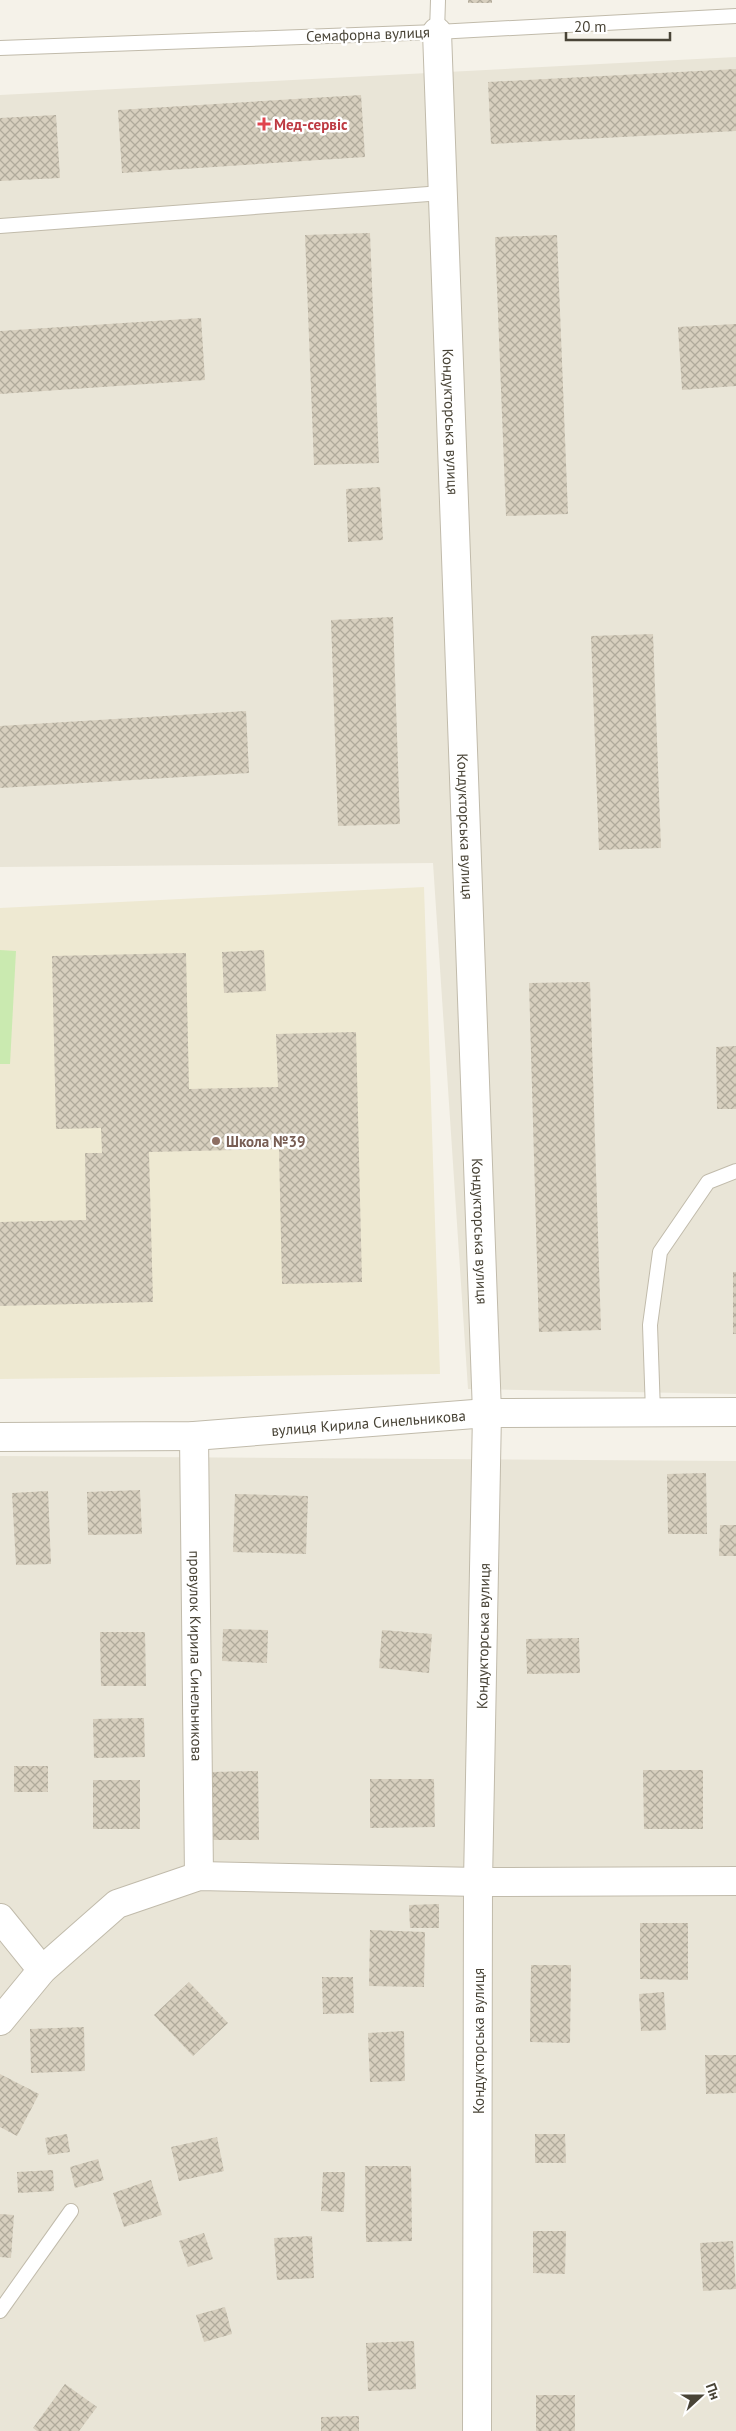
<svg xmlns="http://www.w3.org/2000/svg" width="736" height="2431" viewBox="0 0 736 2431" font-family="'PT Sans',sans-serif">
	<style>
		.residential { fill: #e9e5d7 }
		.education { fill: #eee9d2 }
		.park { fill: #caeab0 }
		.building { fill: url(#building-cross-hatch) }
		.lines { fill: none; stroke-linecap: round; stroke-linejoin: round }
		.lane-casing { stroke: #c1bbab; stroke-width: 16 }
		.street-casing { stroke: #c1bbab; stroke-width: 30 }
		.lane { stroke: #fff; stroke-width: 14 }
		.street { stroke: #fff; stroke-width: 28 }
		.health-dot { fill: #e0444e; stroke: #fff; stroke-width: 2 }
		.education-dot { fill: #8d6e63; stroke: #fff; stroke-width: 2 }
		.labels { text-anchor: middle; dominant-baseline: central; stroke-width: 5; stroke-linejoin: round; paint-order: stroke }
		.street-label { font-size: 15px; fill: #494437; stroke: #fff }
		.health-label { font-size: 15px; font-weight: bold; fill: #be3a42; stroke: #fff; text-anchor: start }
		.education-label { font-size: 15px; font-weight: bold; fill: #785e54; stroke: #fff; text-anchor: start }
	</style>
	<defs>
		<pattern id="building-cross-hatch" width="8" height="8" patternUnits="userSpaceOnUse" patternTransform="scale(1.25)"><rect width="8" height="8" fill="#d7cfbe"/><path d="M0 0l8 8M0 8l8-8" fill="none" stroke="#b0aa9b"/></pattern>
	</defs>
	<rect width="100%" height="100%" fill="#f5f2e9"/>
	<!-- residential -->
	<g class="residential">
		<polygon points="736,57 736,1394 468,1389 433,863 0,867 0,95"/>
		<polygon points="0,1456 736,1461 736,2431 0,2431"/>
	</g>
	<!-- education -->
	<polygon class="education" points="424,887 440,1374 0,1379 0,908"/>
	<!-- park -->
	<polygon class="park" points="0,950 16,951 10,1064 0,1064"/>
	<!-- building -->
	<g class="building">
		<rect x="468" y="0" width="24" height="3"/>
		<polygon points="736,69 736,131 491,144 488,82"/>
		<polygon points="361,95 365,157 122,173 118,110"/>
		<polygon points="56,115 60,178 0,181 0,118"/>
		<polygon points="370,233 379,463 314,465 305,235"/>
		<polygon points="557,235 568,514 506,516 495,237"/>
		<polygon points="201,318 205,380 0,394 0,331"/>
		<polygon points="736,324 736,386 682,390 678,327"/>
		<polygon points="380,487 383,540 348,542 346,489"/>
		<polygon points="393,617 400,824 338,826 331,620"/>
		<polygon points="653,634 661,848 599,850 591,636"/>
		<polygon points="246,711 249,773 0,788 0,726"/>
		<polygon points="264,950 266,991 224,993 222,952"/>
		<polygon points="186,953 189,1089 278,1087 276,1034 356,1032 362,1282 282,1284 279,1149 149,1152 153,1302 0,1306 0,1222 86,1220 85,1153 102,1153 101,1128 56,1129 52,956"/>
		<polygon points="590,982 601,1330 539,1332 529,983"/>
		<polygon points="736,1046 736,1109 717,1109 716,1047"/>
		<rect x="733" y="1272" width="3" height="62"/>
		<polygon points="706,1473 707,1534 668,1534 667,1474"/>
		<polygon points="140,1490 142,1534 88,1535 87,1492"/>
		<polygon points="48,1491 51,1564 16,1565 12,1493"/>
		<polygon points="235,1494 308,1496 306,1554 233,1552"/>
		<polygon points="720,1525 736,1525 736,1556 719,1556"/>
		<polygon points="223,1629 268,1630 267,1663 222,1661"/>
		<polygon points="382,1630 432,1634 429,1673 379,1668"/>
		<polygon points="100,1632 145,1632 146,1686 101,1686"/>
		<polygon points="579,1638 580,1673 527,1674 526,1639"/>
		<polygon points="144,1718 145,1757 94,1758 93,1719"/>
		<rect x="14" y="1766" width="34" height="26"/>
		<polygon points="643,1770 703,1770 703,1829 644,1829"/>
		<polygon points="258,1771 259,1840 213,1840 212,1772"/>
		<polygon points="370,1779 434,1779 435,1827 370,1828"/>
		<rect x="93" y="1780" width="47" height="49"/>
		<polygon points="439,1904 439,1928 410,1928 409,1905"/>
		<polygon points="640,1923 688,1923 688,1980 640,1979"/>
		<polygon points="370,1930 425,1932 424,1987 369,1986"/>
		<polygon points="531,1965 571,1965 570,2043 530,2042"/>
		<polygon points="322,1977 353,1977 354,2013 323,2014"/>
		<polygon points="189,1982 228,2023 193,2056 154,2015"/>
		<polygon points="664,1992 666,2030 641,2031 639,1994"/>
		<polygon points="84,2027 85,2071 31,2073 30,2029"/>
		<polygon points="404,2031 405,2081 370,2082 368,2033"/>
		<polygon points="705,2055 736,2055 736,2093 706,2094"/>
		<polygon points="0,2074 39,2094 17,2136 0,2127"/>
		<polygon points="67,2134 70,2152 48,2155 45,2138"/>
		<polygon points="535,2134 565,2134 566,2163 535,2163"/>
		<polygon points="217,2137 224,2171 179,2181 171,2147"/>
		<polygon points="98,2159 104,2180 75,2188 70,2167"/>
		<polygon points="365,2166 411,2166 412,2241 366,2242"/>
		<polygon points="53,2170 54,2191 18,2193 17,2172"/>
		<polygon points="323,2172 345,2172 344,2212 321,2211"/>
		<polygon points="151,2180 162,2215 124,2227 113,2193"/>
		<polygon points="0,2214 14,2215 11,2258 0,2257"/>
		<polygon points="533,2231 566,2231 565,2274 533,2273"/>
		<polygon points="204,2233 213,2259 188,2267 179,2241"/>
		<polygon points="312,2236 314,2278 277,2280 274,2238"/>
		<polygon points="733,2241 736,2289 703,2291 700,2243"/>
		<polygon points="225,2307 232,2334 204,2342 196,2315"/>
		<polygon points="414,2341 416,2389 368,2391 366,2343"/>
		<polygon points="65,2384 97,2407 79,2431 37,2431 33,2428"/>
		<rect x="536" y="2395" width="39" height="36"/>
		<polygon points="359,2416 359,2431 321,2431 321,2417"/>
	</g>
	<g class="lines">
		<defs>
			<g id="lane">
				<polyline points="437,32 438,0"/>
				<polyline points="0,48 437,32 736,16"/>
				<polyline points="0,226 442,193"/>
				<polyline points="653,1412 650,1325 660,1252 708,1182 736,1171"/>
				<polyline points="0,2311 71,2211"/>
			</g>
			<g id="street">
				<path id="s1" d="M437,32l50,1381 -9,469 -1,549"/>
				<path id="s2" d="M194,1436l5,440"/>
				<path id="s3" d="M0,1437l194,-1 293,-23 249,-1"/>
				<polyline points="0,1918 42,1970"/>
				<polyline points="0,2021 42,1970 117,1904 199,1876 478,1882 736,1881"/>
			</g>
		</defs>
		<!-- lane casing -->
		<use href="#lane" class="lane-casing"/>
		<!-- street casing -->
		<use href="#street" class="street-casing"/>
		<!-- lane -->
		<use href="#lane" class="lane"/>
		<!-- street -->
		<use href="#street" class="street"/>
	</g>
	<!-- markers -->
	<path class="health-dot" d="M261.5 116.5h5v5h5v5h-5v5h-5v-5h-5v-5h5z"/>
	<circle class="education-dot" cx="216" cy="1141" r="5"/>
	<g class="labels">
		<!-- street labels -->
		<g class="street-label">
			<text transform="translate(368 34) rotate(-2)">Семафорна вулиця</text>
			<text stroke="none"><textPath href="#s1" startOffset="390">Кондукторська вулиця</textPath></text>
			<text stroke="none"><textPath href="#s1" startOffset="795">Кондукторська вулиця</textPath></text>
			<text stroke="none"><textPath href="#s1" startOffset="1200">Кондукторська вулиця</textPath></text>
			<text stroke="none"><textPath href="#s3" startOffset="369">вулиця Кирила Синельникова</textPath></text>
			<text transform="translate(483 1636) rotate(-89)">Кондукторська вулиця</text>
			<text stroke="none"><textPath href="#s2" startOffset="220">провулок Кирила Синельникова</textPath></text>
			<text transform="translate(478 2041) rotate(-90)">Кондукторська вулиця</text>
		</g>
		<!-- health labels -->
		<g class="health-label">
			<text x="274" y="124">Мед-сервіс</text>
		</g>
		<!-- education labels -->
		<g class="education-label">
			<text x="226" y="1141">Школа №39</text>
		</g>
	</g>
	<!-- north arrow -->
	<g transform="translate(701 2396) rotate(69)" stroke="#ffffff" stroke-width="4" paint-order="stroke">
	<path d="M0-4L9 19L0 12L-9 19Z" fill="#494437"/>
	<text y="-8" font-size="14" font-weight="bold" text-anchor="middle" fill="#494437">Пн</text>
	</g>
	<!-- scale -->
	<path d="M566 32v8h104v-8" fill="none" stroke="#494437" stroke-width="2.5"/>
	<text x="574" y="32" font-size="15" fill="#494437" stroke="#ffffff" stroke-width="4" paint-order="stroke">20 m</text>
</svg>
